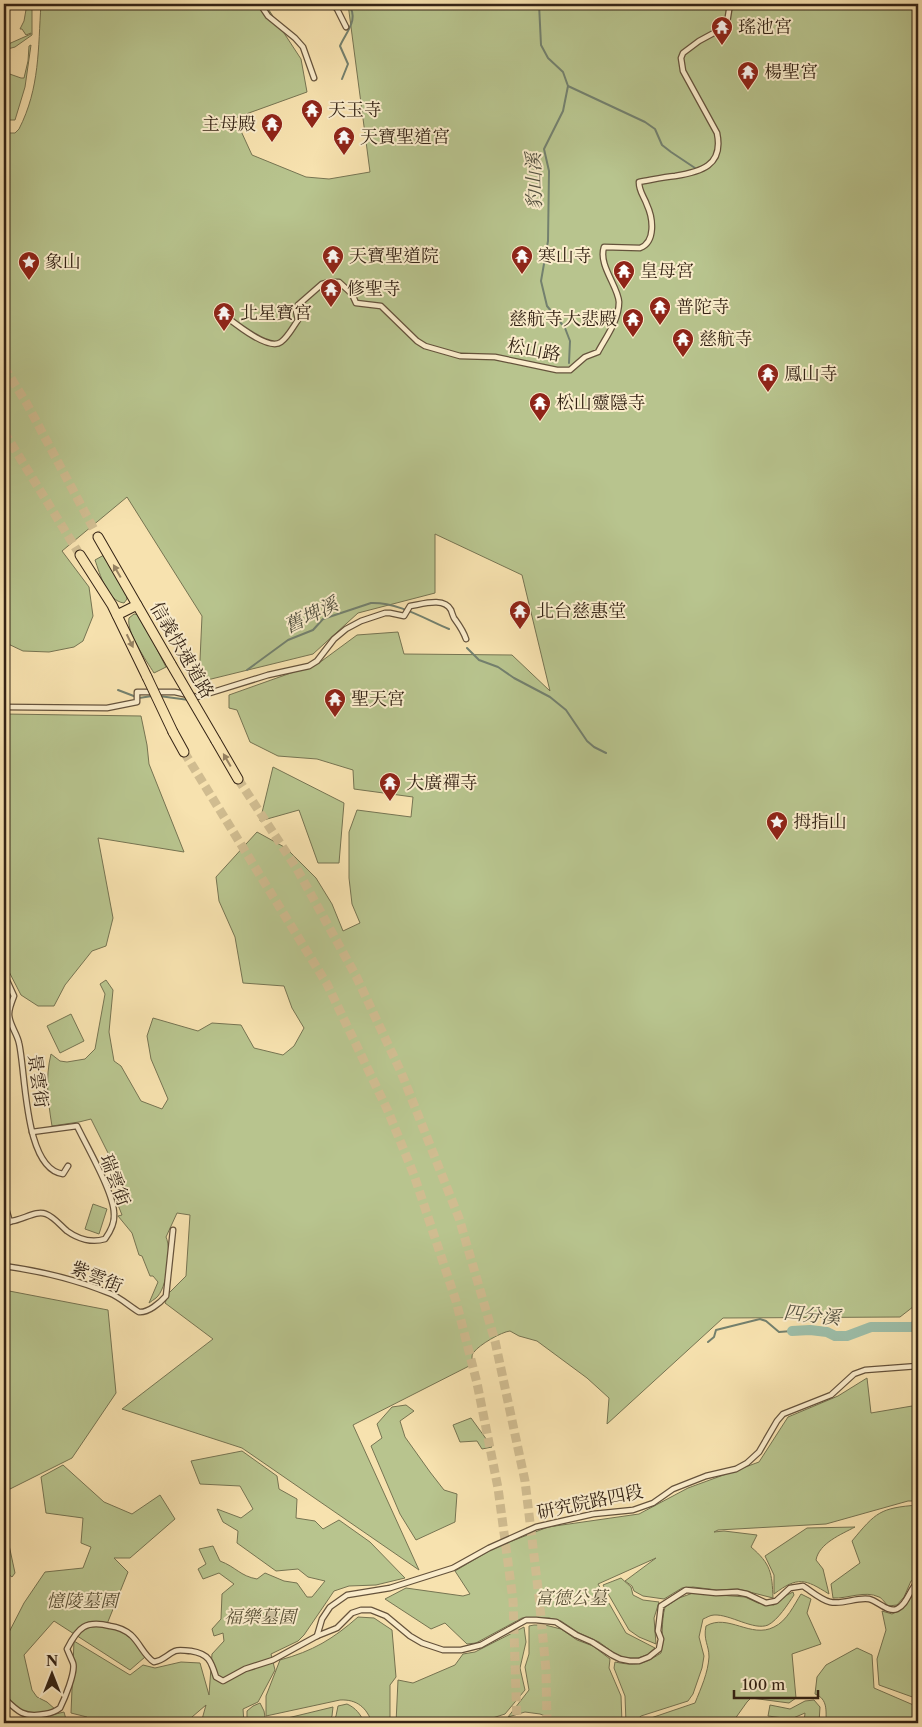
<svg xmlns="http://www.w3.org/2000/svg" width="922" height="1727" font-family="'Libre Caslon Text','Noto Serif TC',serif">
<rect width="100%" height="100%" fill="#f7e2af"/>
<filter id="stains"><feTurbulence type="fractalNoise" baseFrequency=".004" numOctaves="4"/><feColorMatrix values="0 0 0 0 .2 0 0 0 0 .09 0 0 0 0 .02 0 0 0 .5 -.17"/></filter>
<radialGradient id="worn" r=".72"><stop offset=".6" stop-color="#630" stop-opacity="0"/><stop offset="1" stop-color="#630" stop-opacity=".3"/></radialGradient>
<g fill="#b8c48e" stroke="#767452">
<polygon points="27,4 32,4 32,35 15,47 4,50 4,46 31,34 31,33 26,35 22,29 20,29 24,21"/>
<path d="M41,4H265L301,59L307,92L235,118L252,155L306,177L329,179L370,172L348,4H918V1303L900,1317L723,1318L607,1424L609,1398L587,1378L537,1341L519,1336L510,1331C501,1332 479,1345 474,1352C471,1355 472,1359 473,1364L353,1425L419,1570L242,1448L122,1409L213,1339L165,1303L169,1293L186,1276L190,1215L177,1213L166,1237C172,1250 167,1289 156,1298C154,1300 151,1301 149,1303L158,1282L153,1276H150L142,1256L139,1255L132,1233L118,1216L122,1215L114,1195L124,1185L91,1119L79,1122L52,1126C48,1102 45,1078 51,1054L60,1061L67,1062L85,1059L95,1049L105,994L100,984L106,980L113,990L109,1032L114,1061L121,1066L141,1101L162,1109L168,1099L151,1059L147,1036L153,1018L198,1031L212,1023L241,1025L254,1048L283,1055L294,1046L304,1028L292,1008L284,986L243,983L235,937L219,901L216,877L257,832L286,848L316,878L332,904L343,931L360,923L352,904L349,878V832L357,810L411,817L413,797L354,789L353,770L317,759L278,756L250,742L237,710L229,708V695L319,663L357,635L398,632L404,654L512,655L550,691L522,575L435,534V593L358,613L313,654L199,682L202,616L127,497L62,551L89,587L93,616L83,641L74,647L49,652L23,651L4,642V133H15L19,129C40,88 38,48 41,4Z"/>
<polygon points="31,45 25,87 15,120 8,120 4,118 4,72 21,78 24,78 28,61 29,46"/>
<path d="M104,555L126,593L127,599L124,603C107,601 100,574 95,560Z"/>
<path d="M134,614L139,615L142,620L166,667L154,673C146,660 126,632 129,618Z"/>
<polygon points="4,714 141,716 147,745 149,764 184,852 98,838 113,918 106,946 92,951 65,985 54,1006 38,1006 21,995 4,962"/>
<polygon points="273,767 344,803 339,863 318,863 299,810 260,821"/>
<polygon points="71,1014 84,1041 60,1053 47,1026"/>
<polygon points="93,1204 107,1209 99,1234 85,1229"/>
<polygon points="4,1290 108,1310 116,1393 72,1458 4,1492"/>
<path d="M867,1378L871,1413L918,1405V1501H908L826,1524L718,1530L714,1532L724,1531L757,1535L751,1547C771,1564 772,1573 773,1598L738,1589L717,1590L693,1587L682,1588L664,1599L643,1596L634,1591L632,1586L625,1581L656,1558L598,1584L626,1633L655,1648L647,1655L638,1658H625L614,1653L599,1642L579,1633L561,1621L549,1618H522L476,1643L467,1644L445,1623L431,1629L385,1599L406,1588L463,1596L470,1594L455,1571L494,1548L548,1527L639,1514L688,1488L759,1462L788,1417L838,1396Z"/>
<polygon points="406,1405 414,1411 400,1421 405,1437 430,1472 444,1490 457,1494 455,1522 416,1540 400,1514 371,1446 382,1438 377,1424 392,1407"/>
<polygon points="471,1418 492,1447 482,1449 477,1441 460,1442 453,1425"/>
<path d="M242,1451L277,1476L279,1489L297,1499L296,1518L315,1521L323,1529L339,1520L370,1542L405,1578L376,1585L349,1586L334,1591L304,1635L298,1641L271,1654L275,1670L258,1702L243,1709L244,1723H201L206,1705L185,1723H91L87,1717L71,1713L74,1641L130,1675L143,1665L155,1668L181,1662L200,1663L209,1695L212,1654L224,1641L223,1633L214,1636L212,1629L221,1619L222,1594L234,1584L219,1573L203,1579L198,1569L206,1564L199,1549L213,1546L220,1561C236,1567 240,1576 257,1579L265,1573L284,1581L297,1583L307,1597H312L325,1581L308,1577L298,1569L276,1571L237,1543L238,1531L223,1522L217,1509L241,1518L253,1509L240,1486L200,1484L191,1461Z"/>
<path d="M63,1465L104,1502L132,1514L160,1495L175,1519L130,1558H114L128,1572L107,1624C125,1633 135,1639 145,1657L130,1670L54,1621L24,1655L32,1690L37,1697L47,1702L56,1710C29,1722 23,1716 4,1695V1642L24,1603L45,1572L83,1568L91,1547L81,1543L83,1518L46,1513L41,1477Z"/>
<path d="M918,1505V1578L911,1581L904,1597L897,1605L888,1606C885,1603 882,1598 879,1597C865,1590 847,1599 833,1598L831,1584L860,1563L852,1541C876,1512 880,1508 918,1505Z"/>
<path d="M855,1527C842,1534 819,1543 816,1560L823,1569L829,1594C805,1579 798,1576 774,1594V1575L765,1556L807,1528Z"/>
<polygon points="4,1541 9,1545 15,1573 12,1577 4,1571"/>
<polygon points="621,1578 631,1587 633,1595 643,1600 659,1602 654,1618 656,1644 639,1637 629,1630 603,1585"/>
<polygon points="918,1589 918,1699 879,1685 877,1659 886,1630 882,1611 892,1614 902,1609"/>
<path d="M793,1592L794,1595C788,1604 778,1620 768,1625C754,1631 730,1614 714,1615C710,1615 706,1618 703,1619L699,1637L704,1656L702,1668L693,1694L688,1701L641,1716L633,1723H626L625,1696L614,1668L615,1662C635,1666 643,1665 661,1653C663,1638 661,1622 665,1607L679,1598L693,1593L745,1597L758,1603L774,1605L787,1595Z"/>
<path d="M801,1594L811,1599L807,1613L821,1644L792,1654L796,1698L789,1703L751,1698L747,1702L732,1723H641L645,1720L695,1703C701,1688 708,1673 709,1657C709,1645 703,1640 706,1626C728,1613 751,1639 774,1627C787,1621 794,1605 801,1594Z"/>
<path d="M358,1617L374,1618L392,1630L396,1677L390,1685V1723H372C367,1708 357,1699 340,1700L266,1716V1696L280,1660C313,1651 333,1639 358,1617Z"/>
<polygon points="534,1625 545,1625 561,1629 577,1640 593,1646 610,1659 609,1668 621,1696 622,1723 564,1723 540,1714 525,1712 508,1717 529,1690 525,1667 529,1654 529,1626"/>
<polygon points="524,1627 526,1642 520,1668 525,1690 505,1714 477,1723 396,1723 398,1680 413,1683 455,1665 463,1654 475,1652"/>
<path d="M857,1648L872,1655L874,1688L918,1707V1723H826C826,1711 828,1699 815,1694L817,1677L826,1665Z"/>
<polygon points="814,1700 820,1707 819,1723 804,1723 805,1713 791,1719 768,1716 770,1705 790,1709 805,1701"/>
<polygon points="260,1703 264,1711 266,1723 247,1723 247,1711 253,1706"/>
<path d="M347,1704C356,1708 360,1714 365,1723H332L336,1716L338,1706Z"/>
<polygon points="333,1707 332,1716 328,1723 267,1723"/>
<polygon points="64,1712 67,1723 36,1723 35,1719"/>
</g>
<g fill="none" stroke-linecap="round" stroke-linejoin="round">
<g stroke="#73806e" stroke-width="2">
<polyline points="539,4 541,45 548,58 563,72 568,86 563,111 544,149 549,171 548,241 541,281 547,306 565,328 570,341 569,363"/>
<path d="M342,79L348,64L340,46C346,32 360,19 348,4"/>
<polyline points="568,86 645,122 655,129 662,145 671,152 695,168"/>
<polyline points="467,648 479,660 498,667 514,678 550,697 566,710 587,741 594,747 606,753"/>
<path d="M247,670L288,640L313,630L323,619L371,603C398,602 425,619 449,629"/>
<polyline points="118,690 139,698 152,696"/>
<polyline points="159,696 189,700"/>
<polyline points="708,1342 714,1337 716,1330 760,1319 766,1321 779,1332 792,1331"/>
</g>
<polyline stroke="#9dbea9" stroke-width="10" points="792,1331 810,1330 827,1332 835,1336 847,1336 871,1327 914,1327 918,1321"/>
<g stroke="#d0bc90" stroke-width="9" stroke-dasharray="9 4.5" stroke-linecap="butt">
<polyline points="4,367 27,404 98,537"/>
<polyline points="4,432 80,555"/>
<polyline points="184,752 327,984 388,1111 414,1175 456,1301 477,1383 498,1488 513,1600 517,1723"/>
<polyline points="238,779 297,869 356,976 401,1072 459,1218 495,1341 525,1481 539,1597 546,1670 547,1723"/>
</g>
<g stroke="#65533c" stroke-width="7">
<g id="street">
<polyline points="260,4 268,16 295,38 303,47 314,78"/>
<polyline points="333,4 337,9 346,27"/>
<path d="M220,312C231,320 268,352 281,342C288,337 293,327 298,320L296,311L298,305L322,284L330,282H339L352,294L356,303L381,306L417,341L425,346L460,356L495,357L557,370H570L585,357L598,352C606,337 619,320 619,302C618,286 598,265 604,247L640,248C656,242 653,218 647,205C644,196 639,192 639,182C651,180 663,177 675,176C700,172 724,166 717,133L683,71L681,58L683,53L699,41L723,28L727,23L730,4"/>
<path d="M4,707L107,708L137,702V692H175L197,697L268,675L309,666L317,661L334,639L346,629L361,621L385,613H390L404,616L410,606C423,604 444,597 451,610C452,613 453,616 454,618C459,625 463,630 466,639"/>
<path d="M4,974L14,996C12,1001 9,1008 9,1014C9,1024 17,1033 19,1043C26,1073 24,1169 63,1174L68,1166"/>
<polyline points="4,1202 10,1222"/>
<path d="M4,1221C19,1224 34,1209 46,1214C54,1217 60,1225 67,1231C78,1239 92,1243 105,1239C110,1232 115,1224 114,1214C114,1193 87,1147 77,1126L32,1132"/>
<path d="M4,1266C40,1271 75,1279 109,1293C120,1297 129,1306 139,1312C148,1313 160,1303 166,1296L173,1230"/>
<polyline points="317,1636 322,1619 330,1607 347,1595 390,1588 453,1568 489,1548 536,1527 593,1514 633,1510 653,1503 673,1489 706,1476 736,1469 747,1463 759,1452 777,1421 783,1414 831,1395 854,1374 865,1370 918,1366"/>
<path d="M4,1698C18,1712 24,1718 45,1714C51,1713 55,1712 60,1708C64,1700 76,1672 73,1663C71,1658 69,1654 67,1649C78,1627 86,1620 110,1626C118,1627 125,1630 131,1635C140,1643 144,1656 154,1662C165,1660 166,1655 175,1651C180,1649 185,1651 191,1651C209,1654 211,1661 216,1677L223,1681L245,1669L273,1660L317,1636L337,1628L352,1613L361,1610H371L386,1616L410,1636L422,1643L443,1650H461L481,1645L526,1620H536L556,1622L576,1635L592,1642L612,1655L620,1659L630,1661H639L649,1657L659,1649L661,1639L658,1631L661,1606L686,1590L716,1593L737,1592L747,1594L766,1603L776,1601L790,1588L803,1586C811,1591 821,1600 830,1602C843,1605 856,1597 869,1599C878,1601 888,1613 897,1609C908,1604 909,1589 918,1582"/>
</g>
</g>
<g stroke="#342315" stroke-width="11">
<g id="highway">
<polyline points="98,537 171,664"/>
<polyline points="80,555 112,605 147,677"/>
<polyline points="117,615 137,605"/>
<polyline points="173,732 184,752"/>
<polyline points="216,741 238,779"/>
</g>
</g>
<use href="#street" stroke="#faeccb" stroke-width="4.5"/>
<use href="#highway" stroke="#f7e2af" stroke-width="9"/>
<g stroke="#342315" stroke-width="11" stroke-linecap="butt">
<g id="highway-bridge">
<polyline points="171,664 216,741"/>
<polyline points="147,677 173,732"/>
</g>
</g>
<use href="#highway-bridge" stroke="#f7e2af" stroke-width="9"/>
</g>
<defs><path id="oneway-solid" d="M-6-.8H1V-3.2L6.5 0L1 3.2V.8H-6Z" transform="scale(1.25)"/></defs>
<g fill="#968262">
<use href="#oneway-solid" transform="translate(117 571) rotate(-120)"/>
<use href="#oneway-solid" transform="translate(130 641) rotate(64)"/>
<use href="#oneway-solid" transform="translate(227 760) rotate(-120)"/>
</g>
<defs>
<g id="temple-pin" transform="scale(1.125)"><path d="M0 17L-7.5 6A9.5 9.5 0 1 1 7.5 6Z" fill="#8f2418" stroke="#faeccb"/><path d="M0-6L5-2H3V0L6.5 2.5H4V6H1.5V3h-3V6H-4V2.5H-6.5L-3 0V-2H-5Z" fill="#fff"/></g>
<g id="sight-pin" transform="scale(1.125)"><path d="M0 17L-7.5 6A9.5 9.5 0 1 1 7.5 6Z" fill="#8f2418" stroke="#faeccb"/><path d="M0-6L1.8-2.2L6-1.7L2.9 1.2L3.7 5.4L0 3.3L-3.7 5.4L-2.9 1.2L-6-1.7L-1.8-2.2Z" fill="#fff"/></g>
</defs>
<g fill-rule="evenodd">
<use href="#temple-pin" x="722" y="27"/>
<use href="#temple-pin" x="748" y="72"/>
<use href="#temple-pin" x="312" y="110"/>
<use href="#temple-pin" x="272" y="124"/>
<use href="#temple-pin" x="344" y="137"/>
<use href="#temple-pin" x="333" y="256"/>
<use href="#temple-pin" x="522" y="256"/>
<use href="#sight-pin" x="29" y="262"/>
<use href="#temple-pin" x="624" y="271"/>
<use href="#temple-pin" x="331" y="289"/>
<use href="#temple-pin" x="660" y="307"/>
<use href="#temple-pin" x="224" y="313"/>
<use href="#temple-pin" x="633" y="319"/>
<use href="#temple-pin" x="683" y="339"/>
<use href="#temple-pin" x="768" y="374"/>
<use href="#temple-pin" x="540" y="403"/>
<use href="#temple-pin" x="520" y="611"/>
<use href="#temple-pin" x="335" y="699"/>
<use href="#temple-pin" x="390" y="783"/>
<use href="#sight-pin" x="777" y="822"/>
</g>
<g text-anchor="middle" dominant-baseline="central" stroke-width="4" stroke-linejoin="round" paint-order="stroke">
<g font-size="18" fill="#342315" stroke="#faeccb" text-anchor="start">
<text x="738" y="27">瑤池宮</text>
<text x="764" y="72">楊聖宮</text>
<text x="328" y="110">天玉寺</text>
<text x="256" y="124" text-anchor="end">主母殿</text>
<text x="360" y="137">天寶聖道宮</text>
<text x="349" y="256">天寶聖道院</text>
<text x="538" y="256">寒山寺</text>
<text x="45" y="262">象山</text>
<text x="640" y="271">皇母宮</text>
<text x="347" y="289">修聖寺</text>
<text x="676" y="307">普陀寺</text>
<text x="240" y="313">北星寶宮</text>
<text x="617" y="319" text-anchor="end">慈航寺大悲殿</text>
<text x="699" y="339">慈航寺</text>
<text x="784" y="374">鳳山寺</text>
<text x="556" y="403">松山靈隱寺</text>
<text x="536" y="611">北台慈惠堂</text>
<text x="351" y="699">聖天宮</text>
<text x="406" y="783">大廣禪寺</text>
<text x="793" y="822">拇指山</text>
</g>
<g font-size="18" fill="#342315" stroke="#faeccb">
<text transform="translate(534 350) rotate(11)">松山路</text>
<text transform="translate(182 650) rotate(60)">信義快速道路</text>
<text transform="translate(38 1081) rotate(82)">景雲街</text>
<text transform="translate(115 1180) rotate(69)">瑞雲街</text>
<text transform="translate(97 1277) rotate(22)">紫雲街</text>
<text transform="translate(590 1502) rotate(-12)">研究院路四段</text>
</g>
<g font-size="18" font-style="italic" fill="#5c5339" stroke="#faeccb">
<text x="571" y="1598">富德公墓</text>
<text x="82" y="1601">憶陵墓園</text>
<text x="260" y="1617">福樂墓園</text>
</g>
<g font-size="19" font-style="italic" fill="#545241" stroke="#faeccb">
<text transform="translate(534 181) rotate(-91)">豹山溪</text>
<text transform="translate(311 615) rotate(-26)">舊埤溪</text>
<text transform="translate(812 1315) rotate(6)">四分溪</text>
</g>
</g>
<rect width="922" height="1727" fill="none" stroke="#f7e2af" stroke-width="20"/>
<rect x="5" y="5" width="912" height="1717" fill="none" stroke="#342315" stroke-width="2.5"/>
<rect x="10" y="10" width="902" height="1707" fill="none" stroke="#342315"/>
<g transform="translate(52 1674)" stroke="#faeccb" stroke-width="4" paint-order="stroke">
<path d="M0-4L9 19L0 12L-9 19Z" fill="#342315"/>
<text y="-8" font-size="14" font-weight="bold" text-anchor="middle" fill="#342315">N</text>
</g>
<path d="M734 1690v8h84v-8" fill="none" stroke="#342315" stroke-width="2.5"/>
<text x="742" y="1690" font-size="15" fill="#342315" stroke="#faeccb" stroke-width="4" paint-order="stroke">100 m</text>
<rect width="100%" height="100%" filter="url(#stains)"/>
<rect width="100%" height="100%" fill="url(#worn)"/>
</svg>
